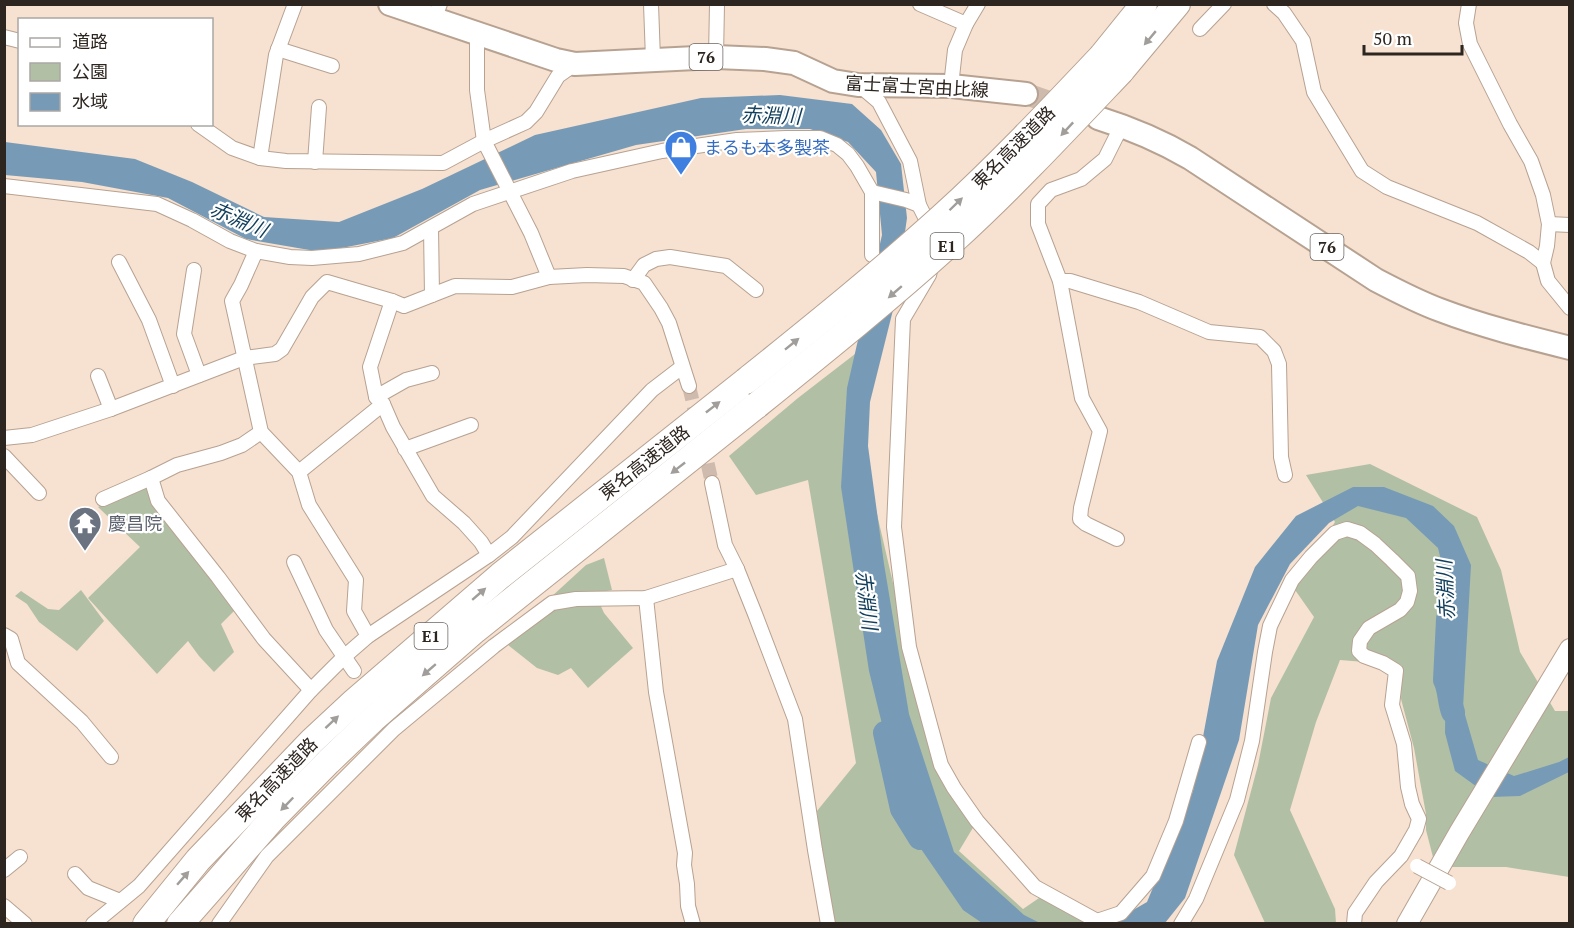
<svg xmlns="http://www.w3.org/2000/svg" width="1574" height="928" font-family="'PT Serif','Noto Sans JP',serif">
<rect width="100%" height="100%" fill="#f7e1d0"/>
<g fill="#b1c0a5">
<polygon points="855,354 854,415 896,596 941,765 977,821 959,851 1023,909 1042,896 1087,923 834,923 824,890 817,811 856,763 808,480 756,495 729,456 798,398"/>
<polygon points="1370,464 1477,517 1501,570 1520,652 1555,711 1569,711 1569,877 1506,867 1443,867 1434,861 1426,830 1426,814 1414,748 1401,699 1402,665 1340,660 1316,722 1290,810 1335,909 1336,923 1265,923 1234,855 1258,765 1271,698 1314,617 1293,587 1335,522 1306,475"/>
<polygon points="148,483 235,610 221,624 234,652 214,672 199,656 188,641 157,674 88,598 140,547 98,507"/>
<polygon points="604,558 612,590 595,593 604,613 633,648 588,688 571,668 558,675 537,668 503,641 586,565"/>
<polygon points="81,590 104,621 77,651 39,622 27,604 15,596 21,591 48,609 59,610"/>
</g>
<g fill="#779bb7">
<polygon points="780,95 852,104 881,130 901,164 907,218 895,302 870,402 868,446 884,564 909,714 954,852 1024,915 1040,923 982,923 963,910 908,830 869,671 841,487 847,388 882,235 876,172 848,142 810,129 746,129 636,145 480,190 393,238 321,252 246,239 168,198 82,182 5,175 5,142 135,159 192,182 264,217 339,222 422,189 535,135 701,98"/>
<polygon points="1353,487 1384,487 1433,506 1454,526 1471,565 1463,708 1478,760 1514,776 1559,762 1569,757 1569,772 1520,796 1491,797 1455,771 1445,733 1447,585 1438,548 1406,518 1358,506 1329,523 1290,564 1258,625 1239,740 1185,898 1165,923 1109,924 1147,902 1193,791 1217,661 1255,567 1296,516"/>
</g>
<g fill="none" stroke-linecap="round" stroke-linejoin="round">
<g stroke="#779bb7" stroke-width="24">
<path d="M1448,619L1445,680C1450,690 1449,701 1453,712"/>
<polyline points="885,733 902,809 920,838"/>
</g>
<g stroke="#cfbbad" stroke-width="14" stroke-dasharray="14 7" stroke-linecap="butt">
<polyline points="689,386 698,424"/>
<polyline points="703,443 712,483"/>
</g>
<polyline stroke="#cfbbad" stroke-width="22" stroke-dasharray="22 11" stroke-linecap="butt" points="1026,94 1073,110"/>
<g stroke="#b7a292" stroke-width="16">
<g id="street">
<polyline points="651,4 653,59"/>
<polyline points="920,4 966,24"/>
<polyline points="1274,4 1284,13 1303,41 1314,92 1362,171 1387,187 1477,223 1529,252 1543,263"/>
<polyline points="1469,4 1466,23 1470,44 1510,124 1531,161 1543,195 1549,224 1547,246 1543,263 1548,281 1570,308"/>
<polyline points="434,19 440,4"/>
<polyline points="1200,29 1224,4"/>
<polyline points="477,33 477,90 484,141 531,233 549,277"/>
<polyline points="4,37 20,41"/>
<polyline points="278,49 332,66"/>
<polyline points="716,57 717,4"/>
<polyline points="859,85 879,102 910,161 919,205 932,231"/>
<polyline points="951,86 955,50 966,24 978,4"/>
<polyline points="198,124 232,148 260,158 286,161 443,163 484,141 526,122 536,112 558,76 575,64"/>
<polyline points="260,158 276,55 295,4"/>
<polyline points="315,162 319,107"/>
<polyline points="4,186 157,204 192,220 230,241 256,251 290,257 312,258 359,254 403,243 473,204 572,171 662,151 737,140 786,138 820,138 837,145 848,154 857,166 872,192 872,255"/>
<polyline points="872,192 906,200 919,205"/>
<polyline points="1549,224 1570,225"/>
<polyline points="431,228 432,295"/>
<polyline points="256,251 241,285 232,301 261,432 299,472 309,505 356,580 354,611 368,636"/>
<polyline points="119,262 149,320 173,386"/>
<polyline points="931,267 929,275 903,319 894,527 909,647 941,765 954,788 977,821 1035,887 1097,921 1121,913 1153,876 1176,821 1199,742"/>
<polyline points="194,270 184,334 199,375"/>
<polyline points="633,280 644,265 656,259 670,257 726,266 756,290"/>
<polyline points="1060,281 1070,281 1139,302 1209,332 1260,337 1274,351 1279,364 1281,457 1285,475"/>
<polyline points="392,301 370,367 376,397 383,404 393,427 433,496 464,523 481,542 489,555"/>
<polyline points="98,376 111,409"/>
<polyline points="376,397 406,380 432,373"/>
<polyline points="4,438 32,435 111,409 244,358 275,354 282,349 312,297 327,282 392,301 404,306 455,286 512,287 549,277 587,275 624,276 644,283 661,308 669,323 689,386"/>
<polyline points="405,449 471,425"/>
<polyline points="4,456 39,493"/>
<polyline points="299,472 383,404"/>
<polyline points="151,478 158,501 218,577 264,639 311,690"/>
<polyline points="712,483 725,545 737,569 755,614 795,719 815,850 828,924"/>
<polyline points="103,499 151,478 177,465 221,453 242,445 261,432"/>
<polyline points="1117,539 1086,524 1080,519 1081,508 1100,431 1082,398 1060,281 1038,224 1038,204 1051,190 1081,179 1105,159 1122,125"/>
<polyline points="294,562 326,630 354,671"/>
<polyline points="646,598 656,692 685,853 684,865 687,884 688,906 693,924"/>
<polyline points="4,635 11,639 18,663 82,722 111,757"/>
<polyline points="4,870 20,857"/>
<polyline points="75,874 88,888 120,901"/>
<polyline points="4,906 25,924"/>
<polyline points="93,924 139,886 311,690 345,656 368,636 489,555 512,537 652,390 682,367"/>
<polyline points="219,924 267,856 394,729 494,646 552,603 576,599 646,598 737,569"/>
<polyline points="1181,924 1196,899 1237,800 1252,741 1265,652 1270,626 1292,580 1311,557 1335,533 1347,529 1360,533 1375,544 1392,560 1408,576 1410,591 1407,602 1400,610 1369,628 1360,641 1359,651 1364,656 1383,663 1396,671 1392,705 1404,744 1408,787 1412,804 1419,819 1416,830 1401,856 1376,882 1355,913 1354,924"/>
</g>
</g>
<g stroke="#b7a292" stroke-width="22">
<polyline id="secondary" points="1407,924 1459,833 1570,649"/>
</g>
<g stroke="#b7a292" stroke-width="26">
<g id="primary">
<polyline points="390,4 556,60 575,64 716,57 765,59 794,63 833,81 858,85 951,86 1026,94"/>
<path d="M1098,118C1130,128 1161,141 1190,158L1376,280C1397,291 1418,302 1440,310C1482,326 1526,337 1570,348"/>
</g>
</g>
<g stroke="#b7a292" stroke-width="28">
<g id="highway">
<polyline points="1102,56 1144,4"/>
<polyline points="1121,71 1177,4"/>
<polyline points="146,924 198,860 312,741 355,701 500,576 746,381"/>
<polyline points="180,924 273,818 328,762 373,719 475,630 757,405"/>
</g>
</g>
<use href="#street" stroke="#fff" stroke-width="14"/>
<use href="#secondary" stroke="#fff" stroke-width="20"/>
<use href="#primary" stroke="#fff" stroke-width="22"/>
<use href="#highway" stroke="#fff" stroke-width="26"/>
<g stroke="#b7a292" stroke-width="16" stroke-linecap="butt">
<polyline id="street-bridge" points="1417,866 1449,883"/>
</g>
<g stroke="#b7a292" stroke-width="28" stroke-linecap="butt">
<g id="highway-bridge">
<path d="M746,381C813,327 879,274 942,217C998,166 1050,111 1102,56"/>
<path d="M757,405C824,351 891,297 955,239C1013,186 1067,128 1121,71"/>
</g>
</g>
<use href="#street-bridge" stroke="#fff" stroke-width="14"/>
<use href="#highway-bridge" stroke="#fff" stroke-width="26"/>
</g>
<defs><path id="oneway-solid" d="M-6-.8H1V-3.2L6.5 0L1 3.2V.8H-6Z" transform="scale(1.5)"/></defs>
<g fill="#a09d9a">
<use href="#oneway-solid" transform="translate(1150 38) rotate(130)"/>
<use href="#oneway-solid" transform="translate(1067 129) rotate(133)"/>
<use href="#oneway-solid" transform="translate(956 204) rotate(-44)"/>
<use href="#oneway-solid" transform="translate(895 292) rotate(139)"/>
<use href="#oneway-solid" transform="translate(792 344) rotate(-39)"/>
<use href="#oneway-solid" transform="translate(713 407) rotate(-38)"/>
<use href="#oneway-solid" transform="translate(678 468) rotate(142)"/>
<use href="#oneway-solid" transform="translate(479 594) rotate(-41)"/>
<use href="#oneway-solid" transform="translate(429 670) rotate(139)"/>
<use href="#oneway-solid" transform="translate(332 722) rotate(-43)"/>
<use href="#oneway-solid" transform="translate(287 804) rotate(134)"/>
<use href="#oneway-solid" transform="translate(183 878) rotate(-49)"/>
</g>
<defs>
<g id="shop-pin" transform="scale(1.725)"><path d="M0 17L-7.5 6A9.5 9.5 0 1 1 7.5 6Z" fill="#3f7fe0" stroke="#fff"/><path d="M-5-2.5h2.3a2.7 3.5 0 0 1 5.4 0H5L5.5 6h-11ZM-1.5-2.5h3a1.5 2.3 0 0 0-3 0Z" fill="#fff"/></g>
<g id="temple-pin" transform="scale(1.725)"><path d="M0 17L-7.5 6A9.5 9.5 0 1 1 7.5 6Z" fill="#6b7280" stroke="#fff"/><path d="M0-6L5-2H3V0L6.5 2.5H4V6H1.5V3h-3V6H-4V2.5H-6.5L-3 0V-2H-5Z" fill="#fff"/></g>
</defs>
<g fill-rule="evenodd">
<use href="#shop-pin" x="681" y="147"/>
<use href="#temple-pin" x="85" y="523"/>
</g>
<g text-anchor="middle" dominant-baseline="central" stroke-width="4.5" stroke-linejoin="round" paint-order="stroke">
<g fill="#fff" stroke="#6c6662" stroke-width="1.5">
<rect x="689.5" y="44" width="33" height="26" rx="4.5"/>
<rect x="930.5" y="233" width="33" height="26" rx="4.5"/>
<rect x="1310.5" y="234" width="33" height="26" rx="4.5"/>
<rect x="414.5" y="623" width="33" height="26" rx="4.5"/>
</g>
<g font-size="16" font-weight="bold" fill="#2d251f">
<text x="706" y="57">76</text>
<text x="947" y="246">E1</text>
<text x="1327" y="247">76</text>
<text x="431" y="636">E1</text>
</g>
<g font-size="18" fill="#2d251f" stroke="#fff">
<text transform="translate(917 86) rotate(3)">富士富士宮由比線</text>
<text transform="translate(1013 147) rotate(-45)">東名高速道路</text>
<text transform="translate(644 462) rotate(-38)">東名高速道路</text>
<text transform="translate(276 779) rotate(-46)">東名高速道路</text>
</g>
<g font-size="18" fill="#366cbe" stroke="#fff" text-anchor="start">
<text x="704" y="147">まるも本多製茶</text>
</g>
<g font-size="18" fill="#5b616d" stroke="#fff" text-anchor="start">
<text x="108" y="523">慶昌院</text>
</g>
<g font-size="20" font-style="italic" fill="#103e5b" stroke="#fff">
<text transform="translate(771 115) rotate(2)">赤淵川</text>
<text transform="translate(239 219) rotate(23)">赤淵川</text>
<text transform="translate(1445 590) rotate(-93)">赤淵川</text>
<text transform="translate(867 600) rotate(83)">赤淵川</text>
</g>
</g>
<rect width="1574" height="928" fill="none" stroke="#2d251f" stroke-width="12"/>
<rect x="18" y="18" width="195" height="108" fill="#ffffff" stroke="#aba8a5" stroke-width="1.5"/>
<rect x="30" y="38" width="30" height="9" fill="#ffffff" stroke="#aba8a5" stroke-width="1.5"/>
<text x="72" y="48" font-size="18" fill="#2d251f">道路</text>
<rect x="30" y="63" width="30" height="18" fill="#b1c0a5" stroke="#aba8a5" stroke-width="1.5"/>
<text x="72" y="78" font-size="18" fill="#2d251f">公園</text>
<rect x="30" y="93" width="30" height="18" fill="#779bb7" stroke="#aba8a5" stroke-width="1.5"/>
<text x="72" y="108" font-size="18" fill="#2d251f">水域</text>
<path d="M1364 45v9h98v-9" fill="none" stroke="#2d251f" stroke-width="3"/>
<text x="1373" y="45" font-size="18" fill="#2d251f" stroke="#ffffff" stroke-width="4.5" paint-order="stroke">50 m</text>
</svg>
